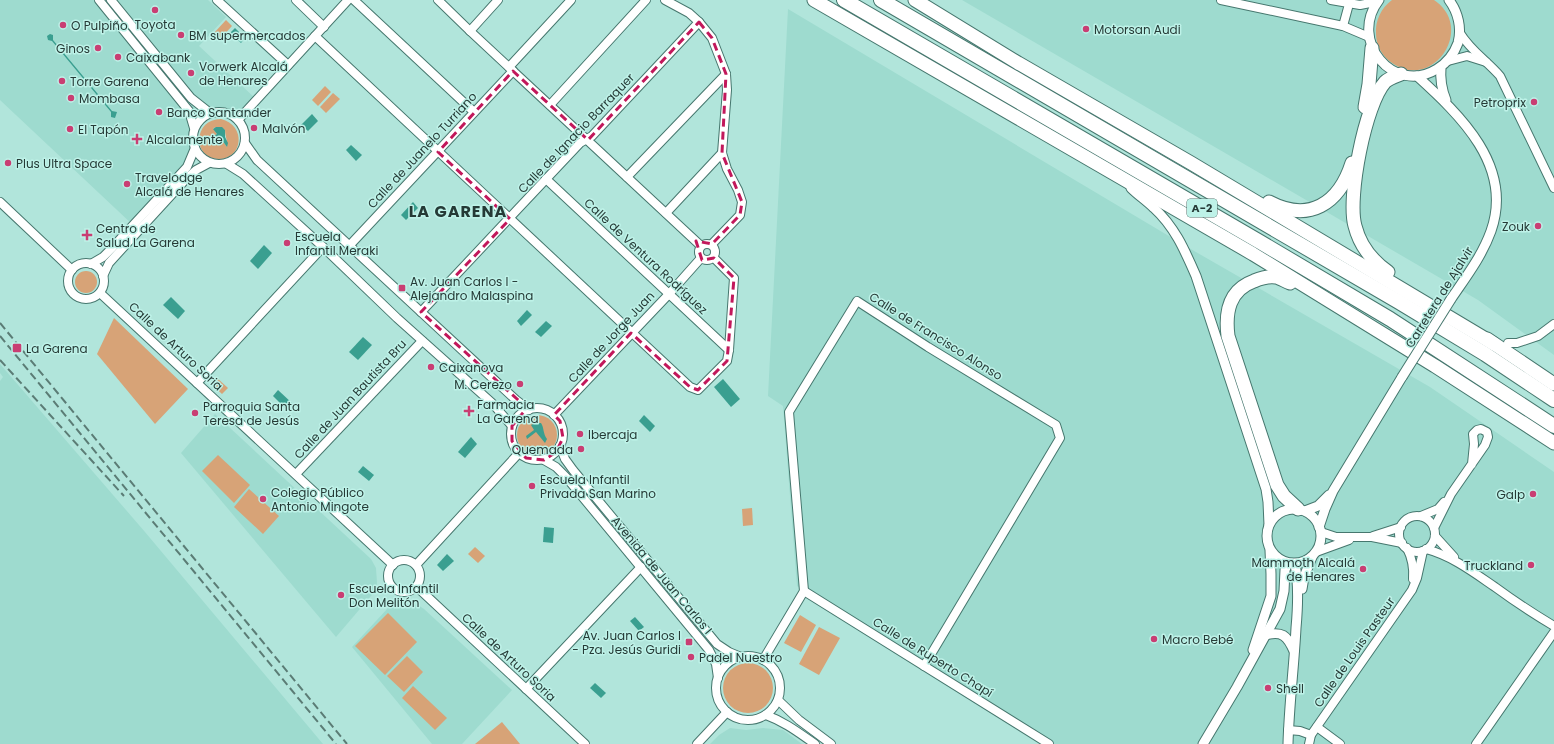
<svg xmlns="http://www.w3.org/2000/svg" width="1554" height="744" font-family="Poppins,sans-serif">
<rect width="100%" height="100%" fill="#b1e5db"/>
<g fill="#9edbcf">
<polygon points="0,0 208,0 226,17 199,46 256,99 238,120 225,112 218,112 210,113 198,122 194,128 193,136 195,148 190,162 133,225 0,100"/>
<polygon points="962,0 1554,0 1554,355 1478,300"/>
<polygon points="788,9 1189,248 1430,387 1554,472 1554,744 1049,744 797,586 783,406 768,396"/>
<polygon points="0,364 145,532 323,744 0,744 0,381 3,377 0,373"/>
<polygon points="215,414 371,559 376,568 377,583 376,590 336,637 181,453"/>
<polygon points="396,603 418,605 424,609 512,690 462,744 432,744 352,647 388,608"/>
<polygon points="730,728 746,730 763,728 783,730 802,744 710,744 719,735"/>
</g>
<g fill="#d7a377" fill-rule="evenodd">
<path d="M1392,0H1434C1476,28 1433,92 1392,63C1383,57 1376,46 1376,34C1375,21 1381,8 1392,0Z"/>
<polygon points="226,20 232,26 221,38 214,33"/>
<polygon points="325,86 331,92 318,106 312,100"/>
<polygon points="333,93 340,99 326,113 320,107"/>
<path d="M221,119C247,125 243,160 218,159C192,158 193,119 221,119ZM219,127L225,130C225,136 228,141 227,147L219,136L210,143L208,140L217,134L213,128Z"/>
<circle cx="86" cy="282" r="11"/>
<polygon points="114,318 188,389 155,424 97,354"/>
<polygon points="216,377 228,388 222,394 210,383"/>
<circle cx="537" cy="435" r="20"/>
<polygon points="218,455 250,485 234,503 202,471"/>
<polygon points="249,489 279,516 263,534 234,507"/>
<polygon points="752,508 753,525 743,526 742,509"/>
<polygon points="475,547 485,556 478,563 468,554"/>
<polygon points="388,613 417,642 385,675 355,646"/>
<polygon points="800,615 816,625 801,652 784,643"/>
<polygon points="819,627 840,638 819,675 799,664"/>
<polygon points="407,656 423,672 404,692 387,676"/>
<circle cx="748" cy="688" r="25"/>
<polygon points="413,686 447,718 435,730 402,698"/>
<polygon points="502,722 520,744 475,744"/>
</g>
<g fill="#3a9f90">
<polygon points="235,28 245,38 241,43 230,33"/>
<polygon points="50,34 53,35 53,40 112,111 117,112 115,118 111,117 111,112 52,41 48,40 47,36"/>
<polygon points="312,114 318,121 308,131 301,125"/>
<polygon points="216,127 222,127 225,130 225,137 228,143 227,147 219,136 209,143 208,140 217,134 213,129"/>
<polygon points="351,145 362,155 356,161 346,150"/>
<polygon points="413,202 418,208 406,220 401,215"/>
<polygon points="264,245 272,253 258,269 250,261"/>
<polygon points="171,297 185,311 178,319 163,305"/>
<polygon points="527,310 532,315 521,326 517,321"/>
<polygon points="546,321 552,326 541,337 535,332"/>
<polygon points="363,337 372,345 358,360 349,352"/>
<polygon points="723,379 740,399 731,407 714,387"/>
<polygon points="278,390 293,404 287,410 273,396"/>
<polygon points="644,415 655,426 650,432 639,421"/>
<path d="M535,423H541C544,427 543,434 547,439L545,443L536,432L527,439L526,436L534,430L531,425Z"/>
<polygon points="471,437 477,444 465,458 458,452"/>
<polygon points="363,466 374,475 369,481 358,472"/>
<polygon points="544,527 554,528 553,543 543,542"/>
<polygon points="447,554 454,561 443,571 437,565"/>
<polygon points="635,617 644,627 639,631 630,621"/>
<polygon points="595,683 606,693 601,698 590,688"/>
</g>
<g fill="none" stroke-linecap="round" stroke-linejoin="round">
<g stroke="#46776e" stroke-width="10">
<g id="minor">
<polyline points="99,0 189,111 194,128"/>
<polyline points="111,0 191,98 210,113"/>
<polyline points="217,0 288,65"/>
<polyline points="296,0 324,27"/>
<polyline points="354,0 474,112"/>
<polyline points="438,0 470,31 701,246"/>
<polyline points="665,0 689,13 699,22 712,38 726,74 727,90 722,153 727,169 738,190 742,202 740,215 712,244"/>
<polyline points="1221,0 1343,26 1369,37"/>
<polyline points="1331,0 1360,5 1370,3 1376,4"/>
<polyline points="1343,26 1349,4"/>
<polyline points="470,31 498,0"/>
<path d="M1460,33C1470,50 1487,61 1500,76L1554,188"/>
<polyline points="315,36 690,387 698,390 727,361 729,350 734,278 714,258"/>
<polyline points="1448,61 1467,56 1486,62"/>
<polyline points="509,67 571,0"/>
<polyline points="550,105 646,0"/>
<circle cx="219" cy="138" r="26"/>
<polyline points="238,120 348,0"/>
<polyline points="245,143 257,160 516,400 529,410"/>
<polyline points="227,164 243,174 323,247 397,318 492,403 512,426"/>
<polyline points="627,177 726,74"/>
<polyline points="546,179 729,350"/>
<polyline points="0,202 72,270"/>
<polyline points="666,213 722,153"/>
<circle cx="707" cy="252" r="8"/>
<polyline points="349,246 513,71"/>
<circle cx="86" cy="281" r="18"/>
<polyline points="91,264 103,257 111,249 187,167 195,148"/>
<polyline points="103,276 109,263 185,180 196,170 209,163"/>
<polyline points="100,293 393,565"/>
<polyline points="421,312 580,143 592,136 699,22"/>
<polyline points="1508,343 1517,343 1538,336 1554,324"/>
<polyline points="197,383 323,247"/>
<circle cx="537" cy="434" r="26"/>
<polyline points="554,415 669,294 701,258"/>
<polyline points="560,446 565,459 573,470 717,644 729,652 741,657"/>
<polyline points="544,460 556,467 566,477 709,650 716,664 718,678"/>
<polyline points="296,474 422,341"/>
<polyline points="1421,516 1438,509 1444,502"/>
<circle cx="1417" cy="534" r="18"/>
<polyline points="1434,528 1451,494 1485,445 1488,437 1487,432 1481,429 1477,430 1473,434 1474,444 1472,464"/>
<polyline points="1321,532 1336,537 1372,537 1402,543"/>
<polyline points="1373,536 1401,527"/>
<polyline points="1435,536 1454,557"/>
<path d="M1407,548C1412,558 1414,568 1413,579"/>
<path d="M1426,549C1452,556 1473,572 1495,587C1514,601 1534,614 1554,626"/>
<polyline points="1316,552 1349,540"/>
<circle cx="404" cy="576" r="16"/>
<polyline points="416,565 519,453"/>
<polyline points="417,587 585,744"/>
<polyline points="804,591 1049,744"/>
<circle cx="748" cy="688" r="32"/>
<polyline points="763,660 804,591 789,412 857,301 928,347 1056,425 1060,438 924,666"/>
<polyline points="526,689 641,567"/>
<polyline points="778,700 799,720 831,744"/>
<path d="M766,715C785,722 799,733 815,744"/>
<polyline points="1317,727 1340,744"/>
<polyline points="1288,730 1300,731 1311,735"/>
<polyline points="697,744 727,712"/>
<polyline points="1309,744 1311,735 1412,590 1417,578 1423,551"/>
<polyline points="1476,744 1554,632"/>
</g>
</g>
<g stroke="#46776e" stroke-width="11">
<g id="tertiary">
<path d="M1379,0C1348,40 1393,96 1437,69C1447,63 1454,54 1458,43C1462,28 1458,12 1449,0"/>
<path d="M1441,67C1440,79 1441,88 1446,100"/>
<path d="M1417,76C1460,115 1514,166 1491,231C1482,256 1466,277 1451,299"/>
<path d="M1131,188C1138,195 1147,201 1154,208C1175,227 1185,251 1196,276L1266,489L1268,502L1269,525"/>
<circle cx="1294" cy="536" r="27"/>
<polyline points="1305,511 1318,506 1329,495"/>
<polyline points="1319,527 1325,509 1333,491 1402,377"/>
<polyline points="1302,589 1304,577 1312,557"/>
<path d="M1265,635C1282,631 1287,635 1294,651"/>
<polyline points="1253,650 1271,596 1271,574 1270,550"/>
<polyline points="1203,744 1237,687 1280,609 1284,591 1285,570 1288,563"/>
<path d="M1288,744C1289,705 1294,667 1296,628C1298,606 1299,585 1295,564"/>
</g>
</g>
<g stroke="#46776e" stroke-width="15">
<g id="trunk">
<polyline points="814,0 1253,254 1435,366 1554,443"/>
<polyline points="915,0 1018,63 1191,163 1494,344"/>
<polyline points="1365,107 1369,84 1372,48"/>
<path d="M1269,202C1309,223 1339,204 1352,163"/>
<path d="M1388,272C1371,260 1360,246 1355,226C1347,198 1365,104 1385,82C1389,78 1396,76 1401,74"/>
<path d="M1290,283C1285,281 1280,278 1276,277C1268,276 1261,278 1254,281C1229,290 1225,312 1228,336L1277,485L1284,496L1298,509"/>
<polyline points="1487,339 1554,384"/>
</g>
</g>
<g stroke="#46776e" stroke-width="16">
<g id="motorway">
<polyline points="844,0 1260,242 1390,319 1554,426"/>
<polyline points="881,0 1399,302 1485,354 1554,400"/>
</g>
</g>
<use href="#minor" stroke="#fff" stroke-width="8"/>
<use href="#tertiary" stroke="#fff" stroke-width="9"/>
<use href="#trunk" stroke="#fff" stroke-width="13"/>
<use href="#motorway" stroke="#fff" stroke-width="14"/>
<g stroke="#5b7c75" stroke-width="2" stroke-dasharray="8 4" stroke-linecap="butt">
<polyline points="0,323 347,744"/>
<polyline points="0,336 336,744"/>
<polyline points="0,360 124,496"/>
</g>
<g stroke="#46776e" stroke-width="11" stroke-linecap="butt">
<polyline id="tertiary-bridge" points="1402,377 1451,299"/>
</g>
<use href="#tertiary-bridge" stroke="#fff" stroke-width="9"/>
</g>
<path fill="none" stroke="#c2185b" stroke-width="3" stroke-dasharray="8 5" stroke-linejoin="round" d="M699,22L712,38L726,74L722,153L742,202L740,215L712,244L696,241L702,260L714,258L734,278L727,361L698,390L690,387L631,333L554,415L560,421L563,438L556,452L544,460L526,458L512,441V426L527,408L421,312L510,219L438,152L513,71L588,140Z"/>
<g fill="#c93e73" stroke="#bef2e8" stroke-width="1.5">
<circle cx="155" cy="10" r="4"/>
<circle cx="63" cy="25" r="4"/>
<circle cx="1086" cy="29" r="4"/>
<circle cx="181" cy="35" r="4"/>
<circle cx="98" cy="48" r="4"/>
<circle cx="118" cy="57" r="4"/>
<circle cx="191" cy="73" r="4"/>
<circle cx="62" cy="81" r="4"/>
<circle cx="71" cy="98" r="4"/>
<circle cx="1534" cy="102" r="4"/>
<circle cx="159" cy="112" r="4"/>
<circle cx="254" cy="128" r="4"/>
<circle cx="70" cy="129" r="4"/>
<path d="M135 133h4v4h4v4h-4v4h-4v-4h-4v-4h4z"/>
<circle cx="8" cy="163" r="4"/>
<circle cx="127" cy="184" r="4"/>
<circle cx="1538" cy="226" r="4"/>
<path d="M85 229h4v4h4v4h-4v4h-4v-4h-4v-4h4z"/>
<circle cx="287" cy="243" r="4"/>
<rect x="398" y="284" width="8" height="8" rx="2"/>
<rect x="12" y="343" width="10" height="10" rx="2"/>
<circle cx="431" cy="367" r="4"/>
<circle cx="520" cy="384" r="4"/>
<path d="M467 405h4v4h4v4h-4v4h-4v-4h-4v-4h4z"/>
<circle cx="195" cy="413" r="4"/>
<circle cx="580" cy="434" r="4"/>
<circle cx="581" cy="449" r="4"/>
<circle cx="532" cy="486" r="4"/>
<circle cx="1533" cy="494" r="4"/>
<circle cx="263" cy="499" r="4"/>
<circle cx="1531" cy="565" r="4"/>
<circle cx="1363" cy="569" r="4"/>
<circle cx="341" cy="595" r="4"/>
<circle cx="1154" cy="639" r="4"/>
<rect x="685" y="638" width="8" height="8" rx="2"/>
<circle cx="691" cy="657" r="4"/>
<circle cx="1268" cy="688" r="4"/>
</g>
<g text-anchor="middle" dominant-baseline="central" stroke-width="3" stroke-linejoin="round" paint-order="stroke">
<rect fill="#bef2e8" stroke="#53716b" stroke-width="1" x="1187" y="199" width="30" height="18" rx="3"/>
<g font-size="11" font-weight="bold" fill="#253a36">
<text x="1202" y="208">A-2</text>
</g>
<g font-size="12" fill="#253a36" stroke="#bef2e8" text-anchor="start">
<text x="155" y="24" text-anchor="middle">Toyota</text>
<text x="71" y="25">O Pulpiño</text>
<text x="1094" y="29">Motorsan Audi</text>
<text x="189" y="35">BM supermercados</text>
<text x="90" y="48" text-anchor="end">Ginos</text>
<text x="126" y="57">Caixabank</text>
<text x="199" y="66">Vorwerk Alcalá<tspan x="199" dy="14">de Henares</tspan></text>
<text x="70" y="81">Torre Garena</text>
<text x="79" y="98">Mombasa</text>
<text x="1526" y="102" text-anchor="end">Petroprix</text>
<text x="167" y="112">Banco Santander</text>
<text x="262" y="128">Malvón</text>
<text x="78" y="129">El Tapón</text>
<text x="146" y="139">Alcalamente</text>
<text x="16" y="163">Plus Ultra Space</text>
<text x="135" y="177">Travelodge<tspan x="135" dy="14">Alcalá de Henares</tspan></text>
<text x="1530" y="226" text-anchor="end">Zouk</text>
<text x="96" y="228">Centro de<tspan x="96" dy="14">Salud La Garena</tspan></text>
<text x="295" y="236">Escuela<tspan x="295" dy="14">Infantil Meraki</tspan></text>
<text x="410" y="281">Av. Juan Carlos I -<tspan x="410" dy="14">Alejandro Malaspina</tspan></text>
<text x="26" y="348">La Garena</text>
<text x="439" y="367">Caixanova</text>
<text x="512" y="384" text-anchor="end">M. Cerezo</text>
<text x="477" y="404">Farmacia<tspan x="477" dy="14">La Garena</tspan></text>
<text x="203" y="406">Parroquia Santa<tspan x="203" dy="14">Teresa de Jesús</tspan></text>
<text x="588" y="434">Ibercaja</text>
<text x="573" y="449" text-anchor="end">Quemada</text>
<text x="540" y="479">Escuela Infantil<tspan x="540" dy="14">Privada San Marino</tspan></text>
<text x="271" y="492">Colegio Público<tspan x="271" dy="14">Antonio Mingote</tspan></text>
<text x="1525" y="494" text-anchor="end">Galp</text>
<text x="1355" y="562" text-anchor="end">Mammoth Alcalá<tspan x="1355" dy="14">de Henares</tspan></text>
<text x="1523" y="565" text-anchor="end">Truckland</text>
<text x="349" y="588">Escuela Infantil<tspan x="349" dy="14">Don Melitón</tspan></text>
<text x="681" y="635" text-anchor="end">Av. Juan Carlos I<tspan x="681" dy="14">- Pza. Jesús Guridi</tspan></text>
<text x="1162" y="639">Macro Bebé</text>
<text x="699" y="657">Padel Nuestro</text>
<text x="1276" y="688">Shell</text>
</g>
<g font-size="12" fill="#253a36" stroke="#bef2e8">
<text transform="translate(576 133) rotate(-46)">Calle de Ignacio Barraquer</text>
<text transform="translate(422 150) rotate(-47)">Calle de Juanelo Turriano</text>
<text transform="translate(646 256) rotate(43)">Calle de Ventura Rodríguez</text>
<text transform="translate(1439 297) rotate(-58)">Carretera de Ajalvir</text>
<text transform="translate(936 336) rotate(32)">Calle de Francisco Alonso</text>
<text transform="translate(611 337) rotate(-47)">Calle de Jorge Juan</text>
<text transform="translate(176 346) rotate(43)">Calle de Arturo Soria</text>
<text transform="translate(350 399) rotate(-47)">Calle de Juan Bautista Bru</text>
<text transform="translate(662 575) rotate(50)">Avenida de Juan Carlos I</text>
<text transform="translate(1354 652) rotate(-55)">Calle de Louis Pasteur</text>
<text transform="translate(509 657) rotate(43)">Calle de Arturo Soria</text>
<text transform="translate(933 657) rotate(32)">Calle de Ruperto Chapí</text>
</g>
<g font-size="16" font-weight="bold" letter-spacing="1" fill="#253a36" stroke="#bef2e8">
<text x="458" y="211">LA GARENA</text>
</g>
</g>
</svg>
